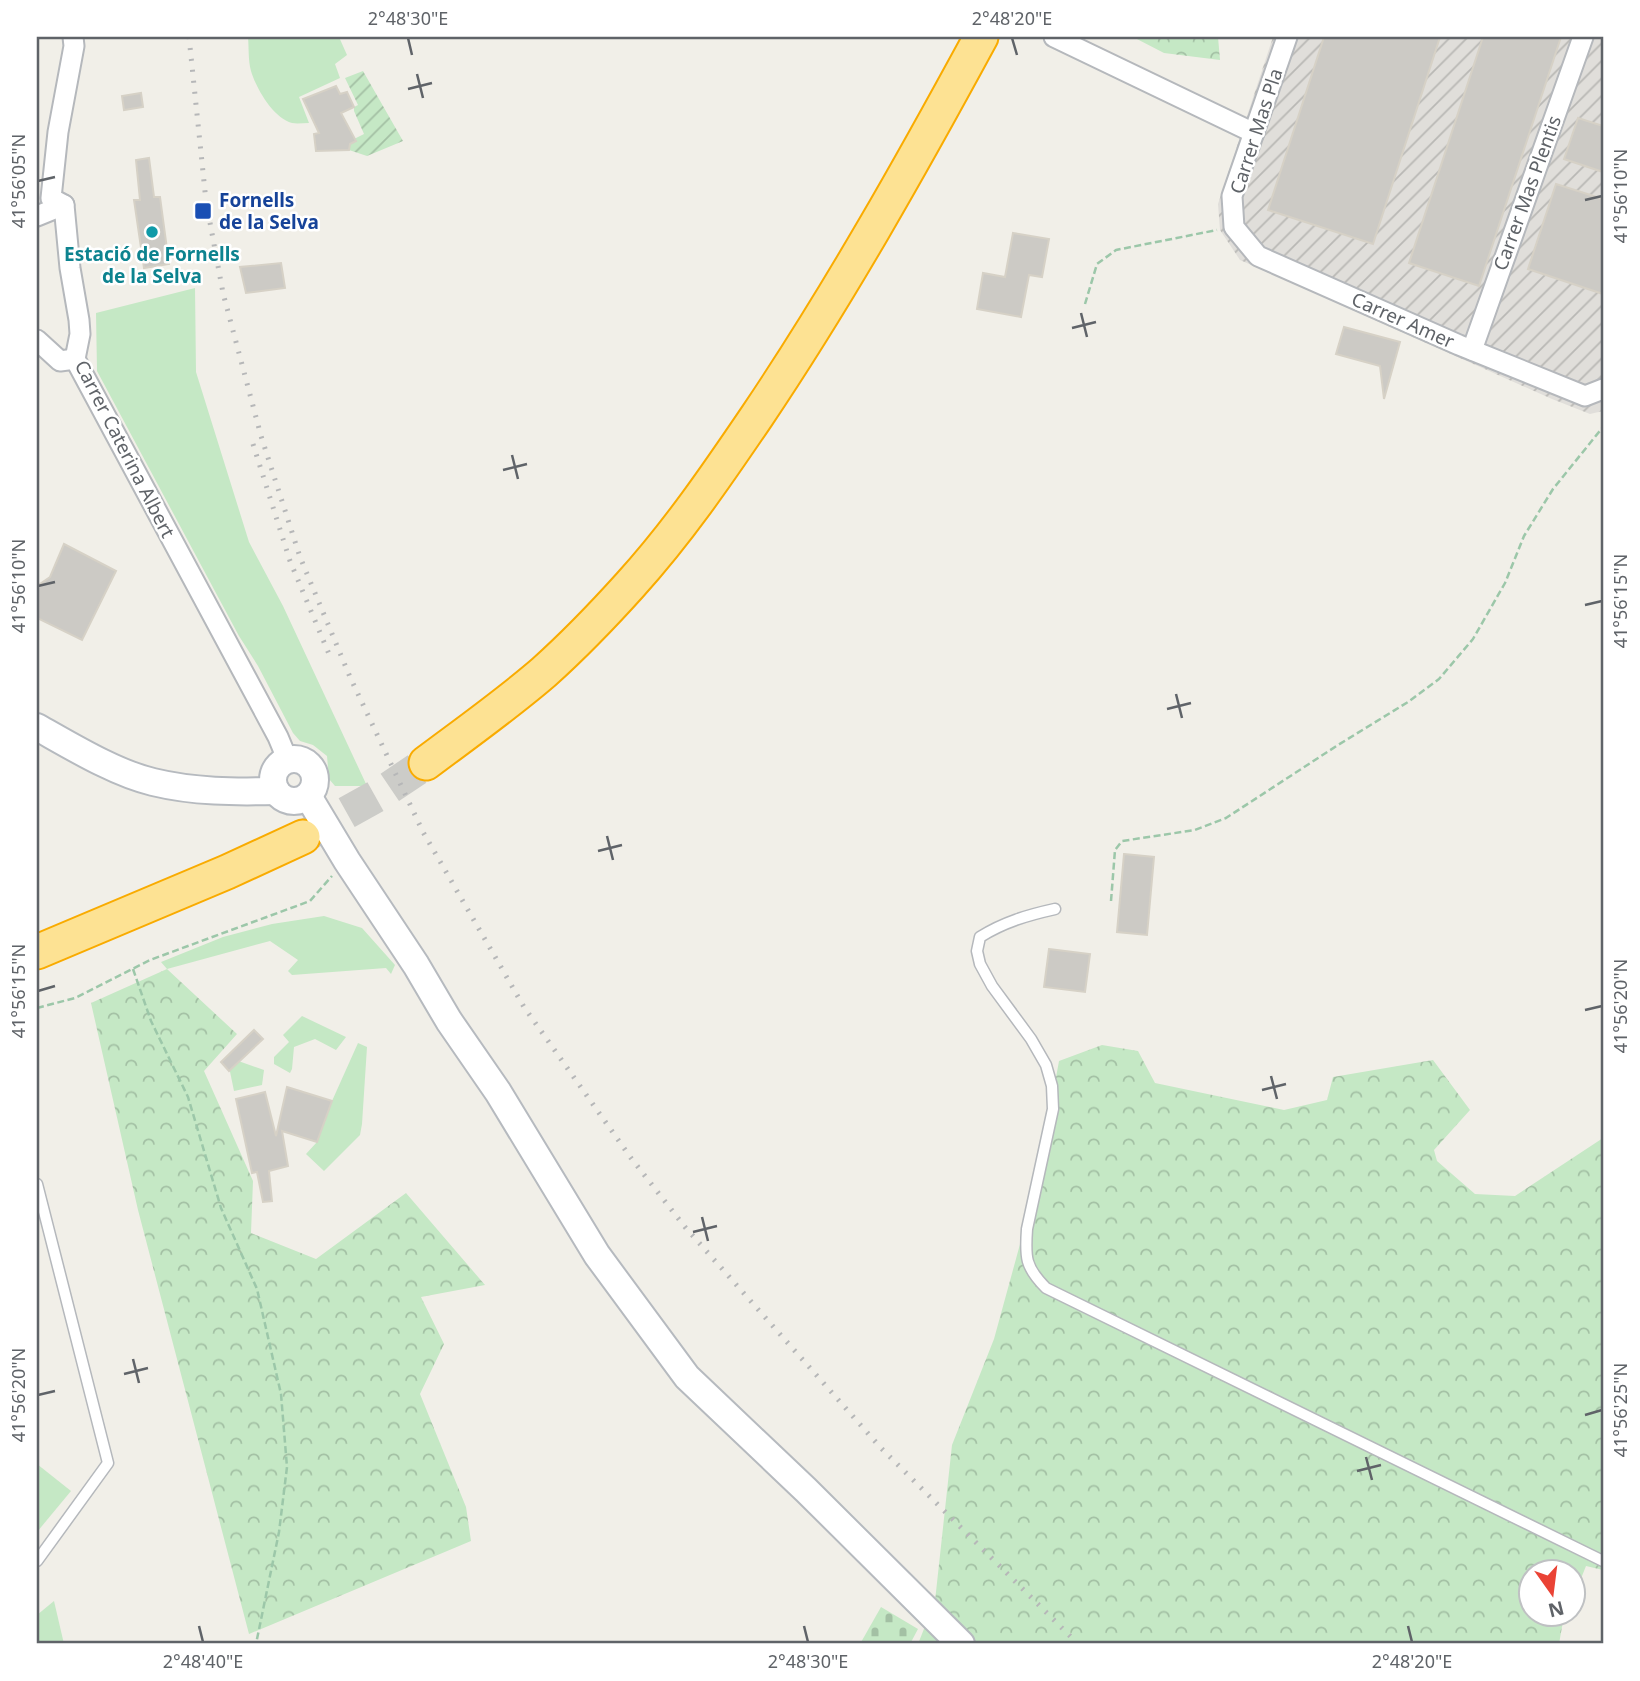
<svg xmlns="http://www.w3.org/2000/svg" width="1640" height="1681" font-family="'Noto Sans',sans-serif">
<defs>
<pattern id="industrial-furrows" width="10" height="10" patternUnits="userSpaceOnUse" patternTransform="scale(1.75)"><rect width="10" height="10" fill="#e0deda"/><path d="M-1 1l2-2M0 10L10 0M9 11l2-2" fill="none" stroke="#b9b8b5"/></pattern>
<pattern id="forest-crowns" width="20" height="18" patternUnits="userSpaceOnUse" patternTransform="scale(1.75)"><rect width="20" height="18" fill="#c5e8c5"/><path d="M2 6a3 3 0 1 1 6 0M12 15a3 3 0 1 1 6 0" fill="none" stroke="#a3c0a4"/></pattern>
<pattern id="cemetery-stones" width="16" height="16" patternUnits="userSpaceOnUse" patternTransform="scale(1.75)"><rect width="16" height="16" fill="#c5e8c5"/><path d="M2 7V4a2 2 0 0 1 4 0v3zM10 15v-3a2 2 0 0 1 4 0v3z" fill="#a3c0a4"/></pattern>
<pattern id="garden-furrows" width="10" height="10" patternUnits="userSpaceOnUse" patternTransform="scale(1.75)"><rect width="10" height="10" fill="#c5e8c5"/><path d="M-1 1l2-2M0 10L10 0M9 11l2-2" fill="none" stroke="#a3c0a4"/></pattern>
</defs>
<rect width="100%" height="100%" fill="#f1efe8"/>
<polygon fill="url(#industrial-furrows)" points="1273,37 1603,37 1603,411 1590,414 1552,399 1240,260 1220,230 1218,204"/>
<g fill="#c5e8c5">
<path d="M248,37H339L347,55L335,64L340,78L299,97L309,123C303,123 297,124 292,123C273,118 256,88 251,71C248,60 249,48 248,37Z"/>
<polygon points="195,288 196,372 249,542 283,606 367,786 335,786 329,779 327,756 313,745 300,741 293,733 258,666 239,636 97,371 96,313"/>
<polygon points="324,916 362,928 395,965 391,974 386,968 292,975 288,971 298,960 270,941 167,969 161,962 223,937 272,924"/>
<polygon points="302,1016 346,1037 336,1050 315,1039 294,1047 292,1069 290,1073 274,1064 274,1057 289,1042 283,1035"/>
<polygon points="358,1043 367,1047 362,1124 360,1135 324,1171 306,1154 317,1142 332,1101"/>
<polygon points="227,1057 264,1070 262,1085 234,1091"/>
<polygon points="37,1464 71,1491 37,1532"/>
<polygon points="54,1601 64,1644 37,1644 37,1615"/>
</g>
<g fill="url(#forest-crowns)">
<polygon points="1133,37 1218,37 1220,60 1164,53"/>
<polygon points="167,969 237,1034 204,1071 253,1181 251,1233 316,1259 406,1193 485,1285 421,1297 444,1344 420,1394 466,1507 471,1541 249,1634 138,1210 91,1003"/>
<polygon points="1102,1045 1138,1051 1155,1083 1284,1110 1327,1100 1333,1077 1433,1060 1470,1110 1434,1150 1437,1161 1475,1194 1515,1196 1603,1138 1603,1570 1586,1566 1574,1596 1574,1572 1532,1572 1532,1614 1566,1615 1563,1621 1559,1644 918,1644 935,1601 952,1445 994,1339 1036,1186 1059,1061"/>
</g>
<polygon fill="url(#cemetery-stones)" points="881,1607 918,1629 910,1644 860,1644"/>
<polygon fill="url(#garden-furrows)" points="363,71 403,141 367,156 349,150 350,144 356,141 354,139 364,134 354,111 354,107 358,105 345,78"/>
<g fill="#cccac5" stroke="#d6d1c6" stroke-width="2">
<polygon points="1324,37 1440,37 1373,244 1268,210"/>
<polygon points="1483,37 1561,37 1479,286 1409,263"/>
<polygon points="336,86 340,94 347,92 354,107 341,113 356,141 350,144 349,150 316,151 314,134 319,133 303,99"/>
<polygon points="141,93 143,107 124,110 122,96"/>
<polygon points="1578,118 1603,126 1603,172 1564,159"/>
<polygon points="149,158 154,197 160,197 169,264 144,268 134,200 140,200 136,160"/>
<polygon points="1556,184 1603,199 1603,294 1528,269"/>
<polygon points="1013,233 1049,239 1042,277 1029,275 1021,317 977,309 983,273 1005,277"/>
<polygon points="281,263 285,288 246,293 240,267"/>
<polygon points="1344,327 1400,342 1384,399 1380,366 1336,354"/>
<polygon points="64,544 116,571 82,640 37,618 37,586 50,577"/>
<polygon points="1124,854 1154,857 1147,935 1117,932"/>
<polygon points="1049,949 1090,954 1085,992 1044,987"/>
<polygon points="254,1030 263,1039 229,1071 221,1062"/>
<polygon points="287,1087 332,1101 317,1142 282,1131 288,1166 269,1171 272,1201 263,1202 257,1172 252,1173 236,1099 265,1092 276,1136"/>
</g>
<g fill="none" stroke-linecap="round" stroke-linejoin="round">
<polyline stroke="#ccccc8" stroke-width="33" stroke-dasharray="33 17" stroke-linecap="butt" points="303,837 380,794 426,763"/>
<g stroke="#b5b8bc" stroke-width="13">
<g id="lane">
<path d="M1055,909C1028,915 1004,922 980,937L977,951L980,964L992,986L1031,1039L1046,1065L1052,1086L1053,1109L1027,1229C1025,1257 1025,1267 1046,1288L1603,1561"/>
<polyline points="37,1184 108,1463 37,1561"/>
</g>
</g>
<g stroke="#b5b8bc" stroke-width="23">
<g id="street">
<polyline points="73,37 74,46 58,132 51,198 64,205 70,268 79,320 80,334 75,359 278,737 288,761"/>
<polyline points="1054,37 1254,133"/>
<polyline points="1287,37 1232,196 1234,227 1258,256 1459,345 1585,396 1603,389"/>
<polyline points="37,216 64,205"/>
<polyline points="37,340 60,361 75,359"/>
<polyline points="1472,350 1583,37"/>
</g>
</g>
<g stroke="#b6babf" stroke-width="30">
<g id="secondary">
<path d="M37,727C71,746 115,773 153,782C194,792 235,792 276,791"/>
<circle cx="294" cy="780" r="21"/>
<polyline points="308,796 347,861 416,965 449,1021 498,1092 597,1255 687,1377 806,1490 961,1644"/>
</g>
</g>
<g stroke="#f9ab00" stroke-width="37">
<g id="highway">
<path d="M426,763C466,733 507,704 544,672C574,645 603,615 630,585C678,532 717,475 757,416C839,294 911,166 981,37"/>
<polyline points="37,952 227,872 303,837"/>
</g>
</g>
<g stroke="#9cc7a9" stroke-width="2.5" stroke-dasharray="7 3.5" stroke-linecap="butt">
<polyline points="1085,304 1097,264 1116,250 1217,230"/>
<polyline points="1111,901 1115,850 1122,841 1195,830 1226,818 1338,745 1408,702 1439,679 1473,639 1505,583 1524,536 1553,489 1603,427"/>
<polyline points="133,969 151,1021 188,1097 221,1208 257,1289 281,1394 287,1467 279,1532 256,1644"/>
<polyline points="37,1008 75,998 150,960 310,901 332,876"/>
</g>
<use href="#lane" stroke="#fff" stroke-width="10"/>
<use href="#street" stroke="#fff" stroke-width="19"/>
<use href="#secondary" stroke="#fff" stroke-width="26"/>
<use href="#highway" stroke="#fde293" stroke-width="33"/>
<g stroke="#b6b7b8" stroke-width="5" stroke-dasharray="2 9" stroke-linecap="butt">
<polyline points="189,37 206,201 223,293 261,436 300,557 350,677 423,832 524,1007 631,1158 685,1227 881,1448 1078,1644"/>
<polyline points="253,444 290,561 329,654"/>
</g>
</g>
<path fill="none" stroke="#5f6368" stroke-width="2.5" d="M408,38L412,55M1012,38L1017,55M417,74L423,98M408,89L432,83M38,181L55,177M1585,200L1602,196M1081,313L1087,337M1072,328L1096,322M512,455L518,479M503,470L527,464M38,586L55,582M1585,605L1602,601M1176,694L1182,718M1167,709L1191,703M607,836L613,860M598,851L622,845M38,991L55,986M1585,1010L1602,1006M1271,1076L1277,1099M1262,1090L1286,1084M702,1217L708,1241M693,1232L717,1226M133,1359L139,1383M124,1374L148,1368M38,1395L55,1391M1585,1415L1602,1410M1366,1457L1372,1480M1357,1471L1381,1465M199,1626L203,1642M804,1626L808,1642M1408,1626L1412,1642"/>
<rect fill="#1a4fb4" stroke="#fff" stroke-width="2.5" x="194" y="202" width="18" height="18" rx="3.5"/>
<circle fill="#0f9aa8" stroke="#fff" stroke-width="2.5" cx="152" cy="232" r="7"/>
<g text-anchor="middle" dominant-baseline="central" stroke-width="5" stroke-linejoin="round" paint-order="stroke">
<g font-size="19" fill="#5f6368" stroke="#fff">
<text transform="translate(1256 131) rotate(-72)">Carrer Mas Pla</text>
<text transform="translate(1527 193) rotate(-70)">Carrer Mas Plentis</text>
<text transform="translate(1403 320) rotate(24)">Carrer Amer</text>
<text transform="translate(125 449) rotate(63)">Carrer Caterina Albert</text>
</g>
<g font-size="19" font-weight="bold" fill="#164399" stroke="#fff" text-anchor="start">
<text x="219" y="200">Fornells<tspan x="219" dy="22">de la Selva</tspan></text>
</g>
<g font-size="19" font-weight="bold" fill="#0d838f" stroke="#fff">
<text x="152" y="254">Estació de Fornells<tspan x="152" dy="22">de la Selva</tspan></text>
</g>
</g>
<rect width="1640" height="1681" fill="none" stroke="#ffffff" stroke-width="77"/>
<g transform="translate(1552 1593) rotate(166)"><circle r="33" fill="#ffffff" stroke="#bfc1c3" stroke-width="2"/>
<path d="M0-5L12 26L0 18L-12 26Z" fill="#ea4335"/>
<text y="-10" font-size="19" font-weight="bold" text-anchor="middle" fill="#5f6368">N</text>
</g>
<rect x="38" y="38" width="1564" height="1604" fill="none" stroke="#5f6368" stroke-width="2.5"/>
<g font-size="18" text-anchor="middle" fill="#5f6368">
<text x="408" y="25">2°48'30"E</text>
<text x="1012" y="25">2°48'20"E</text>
<text transform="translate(19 181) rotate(-90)" y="6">41°56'05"N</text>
<text transform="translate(1621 196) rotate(-90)" y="6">41°56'10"N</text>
<text transform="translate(19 586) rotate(-90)" y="6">41°56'10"N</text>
<text transform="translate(1621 601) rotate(-90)" y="6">41°56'15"N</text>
<text transform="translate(19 991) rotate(-90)" y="6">41°56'15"N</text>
<text transform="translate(1621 1006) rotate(-90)" y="6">41°56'20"N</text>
<text transform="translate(19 1395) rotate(-90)" y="6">41°56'20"N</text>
<text transform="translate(1621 1410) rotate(-90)" y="6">41°56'25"N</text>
<text x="203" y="1668">2°48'40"E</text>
<text x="808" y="1668">2°48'30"E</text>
<text x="1412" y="1668">2°48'20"E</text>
</g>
</svg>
